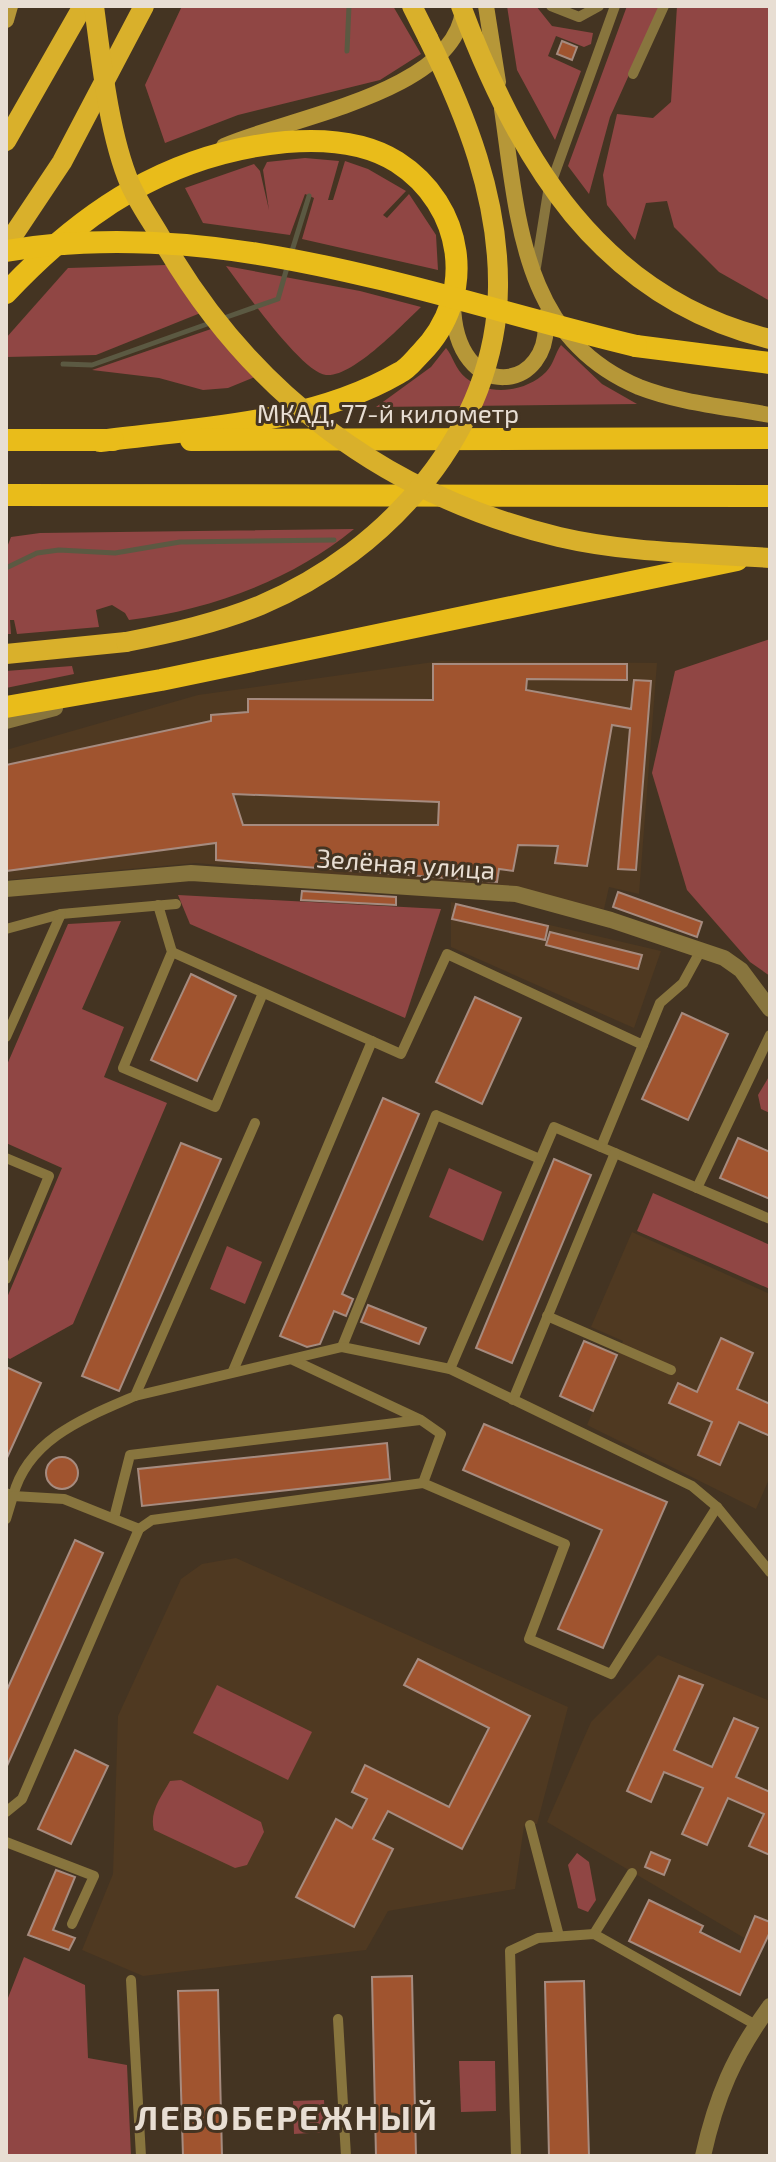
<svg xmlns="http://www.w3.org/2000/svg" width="776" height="2162" font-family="'Exo 2',sans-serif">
<rect width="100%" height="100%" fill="#443422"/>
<g fill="#4f3921">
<polygon points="441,661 657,663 639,894 609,887 604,909 502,889 196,863 6,880 6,750 198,695"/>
<polygon points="451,902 661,951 634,1028 451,947"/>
<polygon points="632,1232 770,1294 770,1477 756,1509 587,1425 623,1341 591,1327"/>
<polygon points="236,1558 568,1707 537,1824 524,1826 515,1889 388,1911 366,1950 143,1976 82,1950 113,1874 118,1716 181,1579 202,1564"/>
<polygon points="658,1655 770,1701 770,1936 763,1949 547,1822 591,1722"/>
</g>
<g fill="#904644">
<polygon points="182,6 393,6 421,54 380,80 238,115 165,143 145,85"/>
<polygon points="507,6 536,6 552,26 593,33 591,44 584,47 556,36 548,56 581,71 555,140 517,70"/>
<polygon points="627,6 660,6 610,117 589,194 568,166"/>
<polygon points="677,6 770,6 770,301 719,272 674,227 667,201 646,203 635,240 607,205 603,175 617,114 653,118 671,102"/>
<polygon points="305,158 339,161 328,200 333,200 345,161 368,169 406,191 383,215 387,218 409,194 436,235 438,270 302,239 314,198 305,194 290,235 203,223 185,188 254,164 260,171 269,210 263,170 267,162"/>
<polygon points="166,265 203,312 96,355 6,357 6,338 68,268"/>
<path d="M226,266L360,291L421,307C402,325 352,378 326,375C302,373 242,287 226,266Z"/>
<polygon points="214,328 257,376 228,388 203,390 159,378 92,370"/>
<path d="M561,345L602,384L637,404L376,407L431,367L446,348C453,356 455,369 466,378C489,397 526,392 546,372C554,364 555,353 561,345Z"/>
<path d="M354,529C291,581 209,610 129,620L125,613L112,605L96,610L99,627L17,634L14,620H10L11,634H6V550L11,537L40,533Z"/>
<polygon points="770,639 770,976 750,962 687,890 652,773 675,671"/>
<polygon points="72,666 74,674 6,688 6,671"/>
<polygon points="178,895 441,909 405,1018 190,924"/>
<polygon points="121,921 82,1009 124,1027 104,1077 167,1103 73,1324 10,1359 6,1357 6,1300 62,1168 6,1143 6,1067 68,924"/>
<polygon points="770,1075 770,1113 761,1109 758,1095"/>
<polygon points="449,1168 502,1192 483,1241 429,1217"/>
<polygon points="653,1193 770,1245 770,1289 637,1231"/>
<polygon points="227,1246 262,1262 245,1304 210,1289"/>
<polygon points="217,1685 312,1732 288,1780 193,1733"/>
<path d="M181,1780L261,1822L264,1832L247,1865L235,1868L154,1830C149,1812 161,1797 170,1781Z"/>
<polygon points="577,1853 589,1862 596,1900 588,1912 578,1908 568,1865"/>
<polygon points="24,1957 85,1985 88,2058 127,2065 131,2156 6,2156 6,2003"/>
<polygon points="459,2061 495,2061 496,2111 461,2112"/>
<polygon points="324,2100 326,2132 294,2134 293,2101"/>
</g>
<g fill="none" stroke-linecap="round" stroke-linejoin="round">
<g stroke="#5b5942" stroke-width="5">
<polyline points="347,51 349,6"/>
<polyline points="291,254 309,196"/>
<polyline points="224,318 278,299 288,264"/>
<polyline points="63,364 92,365 210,323"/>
<polyline points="6,568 37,553 59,550 115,553 180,542 334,540"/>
</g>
</g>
<g fill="#a0542f" stroke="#a68b7f" stroke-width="2" fill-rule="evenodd">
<polygon points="562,41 577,47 572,60 557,54"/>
<path d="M433,664H627V680L527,679L526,690L631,709L634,680L651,681L636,870L618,869L630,728L612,725L587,866L555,863L558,846L518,845L513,871L499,869L497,882L216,860V843L6,871V765L211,721V715L248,712V699L433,700ZM233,794L439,802L438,825H243Z"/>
<polygon points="302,891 396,897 396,905 301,900"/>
<polygon points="618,892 702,922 697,937 613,907"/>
<polygon points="456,904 548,926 545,940 452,919"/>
<polygon points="550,932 642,955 638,969 546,945"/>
<polygon points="191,974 236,996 197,1081 151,1060"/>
<polygon points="475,997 521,1018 482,1104 436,1082"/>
<polygon points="682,1013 728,1034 688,1120 642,1099"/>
<polygon points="383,1098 419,1114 342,1294 353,1299 346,1316 334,1311 320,1344 307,1347 280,1336"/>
<polygon points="738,1138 770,1152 770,1199 720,1178"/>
<polygon points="181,1143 221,1159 119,1391 82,1376"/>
<polygon points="554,1159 591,1175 512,1363 476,1348"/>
<polygon points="368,1305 426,1328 419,1344 361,1322"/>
<polygon points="721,1338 753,1353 737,1389 770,1404 770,1436 739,1422 720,1465 698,1455 712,1422 669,1403 678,1383 697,1392"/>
<polygon points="584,1341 617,1355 593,1411 560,1396"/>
<polygon points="6,1367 41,1383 6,1460"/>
<polygon points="484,1424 667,1502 603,1648 558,1629 602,1530 463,1470"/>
<polygon points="387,1443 390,1479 142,1506 138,1469"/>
<circle cx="62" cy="1473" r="16"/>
<polygon points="75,1540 103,1553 6,1768 6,1692"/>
<polygon points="418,1659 530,1716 462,1849 388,1811 373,1839 393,1849 354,1927 296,1897 336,1819 352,1828 367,1799 352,1792 365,1765 449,1807 489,1728 404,1685"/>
<polygon points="679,1676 703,1685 674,1750 712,1767 734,1718 758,1728 736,1777 770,1792 770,1855 749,1846 764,1814 728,1798 707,1845 682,1834 703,1788 664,1772 651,1802 627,1791"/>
<polygon points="75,1750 108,1766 71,1844 38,1829"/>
<polygon points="651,1852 670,1860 664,1875 645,1867"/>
<polygon points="56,1870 75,1877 53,1930 75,1938 69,1950 28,1935"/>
<polygon points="649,1900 703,1926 700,1932 740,1952 755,1916 770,1922 770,1932 740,1995 629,1941"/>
<polygon points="412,1976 416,2156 376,2156 372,1977"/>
<polygon points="584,1981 589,2156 549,2156 545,1982"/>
<polygon points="218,1990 222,2156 183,2156 178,1991"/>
</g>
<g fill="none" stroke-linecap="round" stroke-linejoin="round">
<g stroke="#88753e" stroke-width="10">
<polyline points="551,6 579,17 599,6"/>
<polyline points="633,74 664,6"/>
<polyline points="536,267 548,192 615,6"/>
<polyline points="158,905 172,952 123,1068 215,1107 263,993"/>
<polyline points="6,929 61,914 176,904"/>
<polyline points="172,952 401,1054 447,954 643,1045 660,1003 683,983 701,950"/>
<polyline points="6,1037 61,914"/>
<polyline points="601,1147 643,1045"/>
<polyline points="6,1158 49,1176 6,1279"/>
<polyline points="697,1188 770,1035"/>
<polyline points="547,1316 671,1370"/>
<polyline points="342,1347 436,1115 540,1159"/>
<polyline points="293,1360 421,1420 441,1434 423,1483 565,1544 529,1639 611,1674 717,1507"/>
<polyline points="450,1369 554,1127 770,1219"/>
<polyline points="233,1371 372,1041"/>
<polyline points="135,1396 255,1123"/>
<polyline points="513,1400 615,1153"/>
<path d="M6,1493L13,1496C28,1439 84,1418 135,1396L342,1347L450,1369L692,1486L717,1507L770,1572"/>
<polyline points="114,1518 130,1455 420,1420"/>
<polyline points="6,1519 13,1496 64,1499 139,1529"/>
<polyline points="6,1812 22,1799 139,1529 152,1520 423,1483"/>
<polyline points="530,1825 559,1936"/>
<polyline points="6,1842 94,1876 72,1924"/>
<polyline points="594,1934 632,1873"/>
<polyline points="131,1980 141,2156"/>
<polyline points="338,2019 346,2156"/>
<polyline points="516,2156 510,1951 538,1938 594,1934 756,2025"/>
</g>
<g stroke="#88753e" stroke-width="16">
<polyline points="6,889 191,873 516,894 611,920 724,958 741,970 770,1009"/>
<path d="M703,2156C716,2097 734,2055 770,2006"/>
</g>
<polyline stroke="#88753e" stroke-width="16" points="6,721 55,708"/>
<g stroke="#b69738" stroke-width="16">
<polyline points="486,6 498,82"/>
<polyline points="6,20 10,6"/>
<path d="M502,109C518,219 522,338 639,387C680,403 727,407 770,415"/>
<path d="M224,146C287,118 457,92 463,9"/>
<path d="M453,304C455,406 555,393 545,316"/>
</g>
<g stroke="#d9b02b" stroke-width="20">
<polyline points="412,6 428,38"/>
<polyline points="6,141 83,6"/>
<polyline points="6,246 62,162 144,6"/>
<polyline points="6,654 126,642"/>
</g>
<g stroke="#e9bc1a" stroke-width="22">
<path d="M6,293C84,210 170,153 286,142C322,139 364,141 397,162C464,205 478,295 421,353C414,360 408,369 399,373C311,424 199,428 100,441"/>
<polyline points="636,346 770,363"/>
<polyline points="6,440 113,440"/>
<polyline points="191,440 770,438"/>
<polyline points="6,495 770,496"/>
<polyline points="6,707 161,680 737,560"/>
</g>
<g stroke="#d9b02b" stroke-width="20">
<path d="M94,6C101,59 109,135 130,184C138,202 150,219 160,236C248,392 385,495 559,537C627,553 701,553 770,558"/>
<path d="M461,6C518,159 600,298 770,339"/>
<path d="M126,642C172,633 217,623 261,605C387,552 497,430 498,287C499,198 466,115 428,38"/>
</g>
<path stroke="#e9bc1a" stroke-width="22" d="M6,251C220,214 431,297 636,346"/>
</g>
<g text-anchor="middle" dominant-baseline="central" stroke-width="6" stroke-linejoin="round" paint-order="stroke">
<g font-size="26" fill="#e8ded3" stroke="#443422">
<text x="388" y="412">МКАД, 77-й километр</text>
<text transform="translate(406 863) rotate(4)">Зелёная улица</text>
</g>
<g font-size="34" font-weight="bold" letter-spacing="2" fill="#e8ded3" stroke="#443422">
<text x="287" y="2116">ЛЕВОБЕРЕЖНЫЙ</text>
</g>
</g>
<rect width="776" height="2162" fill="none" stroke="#e8ded3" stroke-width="16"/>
</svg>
